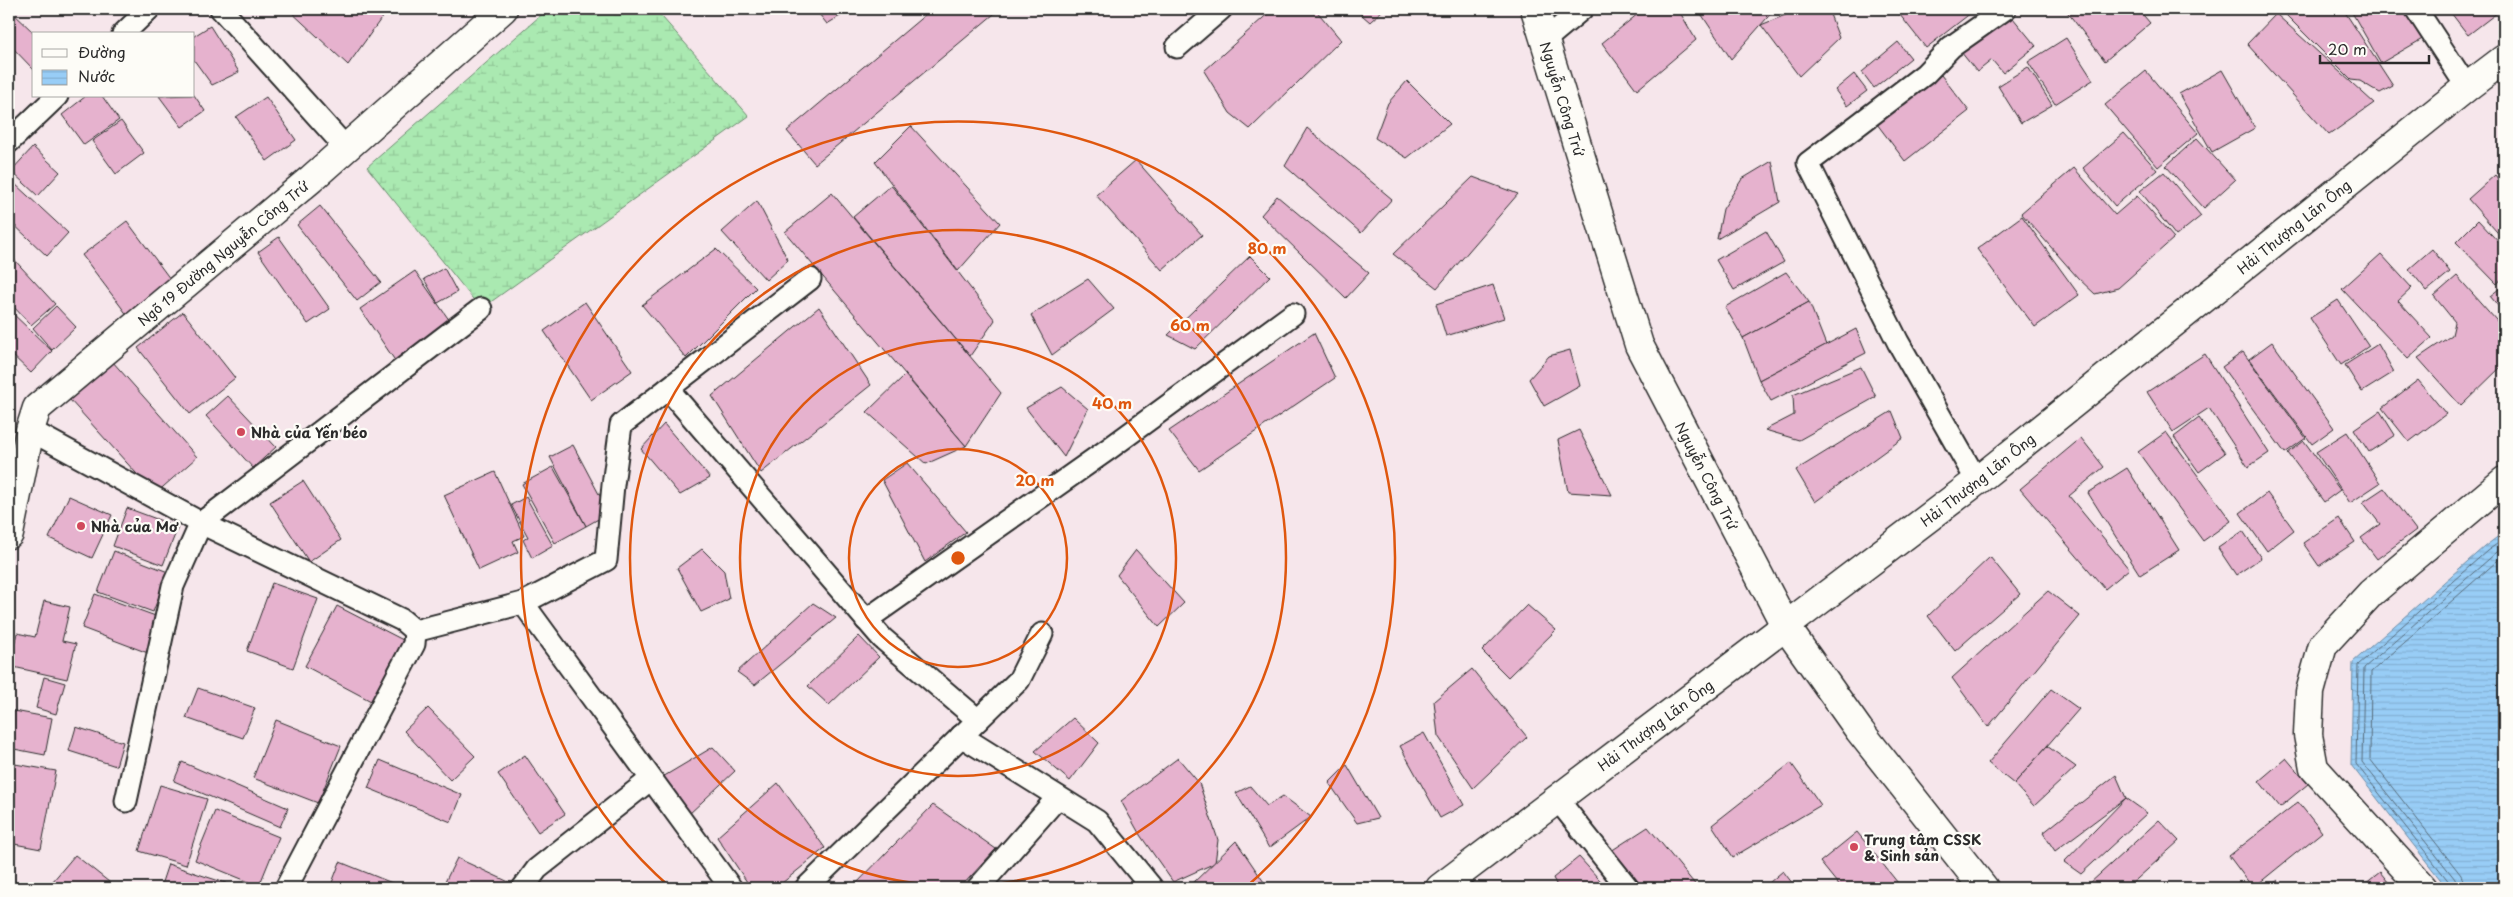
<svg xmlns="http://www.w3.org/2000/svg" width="2513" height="897" font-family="'Playpen Sans',sans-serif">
<defs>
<pattern id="wetland-marsh" width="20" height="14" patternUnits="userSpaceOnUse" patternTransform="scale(1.25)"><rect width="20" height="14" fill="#aae9b1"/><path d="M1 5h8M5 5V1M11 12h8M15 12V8" fill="none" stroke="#92c898"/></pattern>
<pattern id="water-rules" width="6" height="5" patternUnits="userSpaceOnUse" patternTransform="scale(1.25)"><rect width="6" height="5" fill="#98cdf6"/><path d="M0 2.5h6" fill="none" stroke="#83b0d3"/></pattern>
</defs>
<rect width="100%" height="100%" fill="#f6e6eb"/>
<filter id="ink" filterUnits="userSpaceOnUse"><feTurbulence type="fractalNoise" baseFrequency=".02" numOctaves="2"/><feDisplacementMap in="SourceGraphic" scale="10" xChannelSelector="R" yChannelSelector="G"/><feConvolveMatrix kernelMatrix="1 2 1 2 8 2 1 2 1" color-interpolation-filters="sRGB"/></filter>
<g filter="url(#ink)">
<polygon fill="url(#wetland-marsh)" stroke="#6a8a6e" points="548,9 655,9 749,116 481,309 367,167"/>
<polygon fill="url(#water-rules)" stroke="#6c8ca5" points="2504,532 2504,888 2447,888 2351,765 2353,662 2484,547"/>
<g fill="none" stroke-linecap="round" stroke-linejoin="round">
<g stroke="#576c7c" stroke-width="1">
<polyline points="2451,888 2450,883 2356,764 2358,665 2487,551 2504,539"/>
<polyline points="2457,888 2455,879 2362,762 2364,668 2504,546"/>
<polyline points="2465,888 2461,875 2370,759 2371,672 2504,555"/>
</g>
</g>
<g fill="#e6b2ce" stroke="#2b2b2b">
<polygon points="9,9 35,34 34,70 9,44"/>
<polygon points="288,9 388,9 348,65"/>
<polygon points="815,9 849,9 850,10 827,24"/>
<polygon points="932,9 1000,9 815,164 787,131"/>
<polygon points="1273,9 1315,9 1341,40 1250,129 1230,113 1204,71"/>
<polygon points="1355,9 1384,9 1370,22"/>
<polygon points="1644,9 1678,9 1696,40 1637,90 1602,43"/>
<polygon points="1698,9 1773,9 1774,10 1731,59"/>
<polygon points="1800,9 1828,9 1839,38 1799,76 1761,25"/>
<polygon points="1897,9 1976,9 1926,48 1896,10"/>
<polygon points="2065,9 2138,9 2150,23 2105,61"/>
<polygon points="2280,9 2343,9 2393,86 2380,93 2360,81 2351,80"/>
<polygon points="2350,9 2407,9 2424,38 2381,63"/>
<polygon points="2448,9 2502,9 2468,35"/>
<polygon points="2008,12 2036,46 2003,73 1992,60 1977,72 1961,52"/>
<polygon points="2276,14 2374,103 2329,135 2247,44"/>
<polygon points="210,26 239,72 212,85 194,60 194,36"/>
<polygon points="2066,38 2093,80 2055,104 2028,62"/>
<polygon points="1898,42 1911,58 1874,88 1862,72"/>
<polygon points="2028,67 2052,105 2021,123 1998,86"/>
<polygon points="2222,70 2255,128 2212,152 2179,94"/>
<polygon points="2146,71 2198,133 2158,167 2105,105"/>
<polygon points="1854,74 1867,91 1847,106 1835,90"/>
<polygon points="1941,75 1969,111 1905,161 1877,124"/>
<polygon points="1407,81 1450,124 1407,158 1375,138 1388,103"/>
<polygon points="194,95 205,111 182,127 159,96"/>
<polygon points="86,96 102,96 119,120 84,145 62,115"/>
<polygon points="266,97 296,140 267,161 236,117"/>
<polygon points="121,121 144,153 116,174 92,141"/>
<polygon points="911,126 1000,223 958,271 875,162"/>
<polygon points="1307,128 1392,199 1361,233 1285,166"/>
<polygon points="2124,133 2157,170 2115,206 2083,168"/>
<polygon points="2197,138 2235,180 2204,208 2166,166"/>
<polygon points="33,147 60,172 38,196 11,171"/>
<polygon points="1136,160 1202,235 1162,270 1096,195"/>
<polygon points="1772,161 1780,202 1717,239 1723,209 1742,179"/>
<polygon points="2074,168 2115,215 2137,196 2174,238 2118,288 2095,294 2078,278 2021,213"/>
<polygon points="2164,172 2201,216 2176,236 2140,191"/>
<polygon points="2495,175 2504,186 2504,240 2468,199"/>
<polygon points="1473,177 1518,194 1437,288 1393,254"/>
<polygon points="14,183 68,233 47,256 9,220 9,188"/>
<polygon points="891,185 995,320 970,356 853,217"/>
<polygon points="832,193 1001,393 966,446 785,232"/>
<polygon points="1277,196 1369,273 1346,298 1261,215"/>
<polygon points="757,201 788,260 766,280 722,232"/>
<polygon points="320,206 381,282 357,301 297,225"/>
<polygon points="2022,216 2079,295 2035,327 1977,249"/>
<polygon points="2478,220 2504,248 2504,276 2497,284 2456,242"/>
<polygon points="127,221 176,287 131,320 82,255"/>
<polygon points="1766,231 1784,262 1734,290 1716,260"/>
<polygon points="279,237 330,309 308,324 258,252"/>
<polygon points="716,249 756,288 686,358 642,305"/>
<polygon points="2432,249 2450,272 2427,291 2409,269"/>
<polygon points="2381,254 2412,288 2398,301 2432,338 2408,359 2342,289"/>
<polygon points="10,255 55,304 31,325 9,302"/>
<polygon points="1250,256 1270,276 1195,349 1168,335"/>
<polygon points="444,268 457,292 438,303 424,279"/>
<polygon points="415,271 452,324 396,362 360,309"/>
<polygon points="1786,272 1809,302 1743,338 1725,307"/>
<polygon points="2457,276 2504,329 2504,364 2461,406 2418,358 2452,335 2455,322 2434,296"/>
<polygon points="1088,279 1114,309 1052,355 1031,315"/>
<polygon points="1493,285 1504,318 1446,336 1436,304"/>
<polygon points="2504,285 2504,313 2490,296"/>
<polygon points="2338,300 2369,346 2341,365 2310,318"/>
<polygon points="585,302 632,371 591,400 544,331"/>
<polygon points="1809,302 1826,345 1759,380 1743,338"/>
<polygon points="56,306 76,327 52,350 33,328"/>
<polygon points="819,307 871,385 761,473 712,396"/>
<polygon points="9,310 52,351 31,373 9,352"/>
<polygon points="183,312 235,378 190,414 138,348"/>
<polygon points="1856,329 1866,353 1771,401 1759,380"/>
<polygon points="1314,333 1335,378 1199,470 1169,431"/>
<polygon points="2272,342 2334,428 2312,444 2249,359"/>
<polygon points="2378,344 2394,372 2362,392 2345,365"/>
<polygon points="1570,350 1580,386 1544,406 1529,379 1549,356"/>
<polygon points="2243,352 2306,438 2285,453 2222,367"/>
<polygon points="2205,354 2269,453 2248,467 2209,408 2173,432 2147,392"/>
<polygon points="112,361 197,457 155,494 69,399"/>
<polygon points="1861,367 1876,397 1799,440 1765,430 1794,415 1793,395"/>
<polygon points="905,375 966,446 926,464 867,412"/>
<polygon points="2418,380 2446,414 2409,442 2382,408"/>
<polygon points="1062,387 1088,409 1064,457 1026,408"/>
<polygon points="228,396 276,447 253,468 206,416"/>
<polygon points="1892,411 1903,438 1815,502 1796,470"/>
<polygon points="2380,411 2395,435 2369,452 2354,429"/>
<polygon points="2199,418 2225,453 2199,472 2174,437"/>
<polygon points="664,424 710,478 680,495 641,449"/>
<polygon points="1579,430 1612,495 1568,492 1558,440"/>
<polygon points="2166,432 2231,521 2203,541 2138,452"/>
<polygon points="2347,432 2380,483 2350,503 2316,452"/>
<polygon points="2081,438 2104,467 2069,496 2129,569 2105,589 2020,489"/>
<polygon points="2304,441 2340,490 2324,502 2288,453"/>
<polygon points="573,445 609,513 586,526 550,457"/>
<polygon points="907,463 966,532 925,562 882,480"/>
<polygon points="553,467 586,526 555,543 522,484"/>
<polygon points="2127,468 2179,550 2140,575 2088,493"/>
<polygon points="495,472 524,536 513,541 518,552 479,570 444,495"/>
<polygon points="303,481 341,540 309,562 270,502"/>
<polygon points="2384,488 2416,530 2377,559 2361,538 2380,524 2363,502"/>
<polygon points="2267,493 2294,530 2267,551 2240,513"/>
<polygon points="69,496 112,515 92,558 49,538"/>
<polygon points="526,497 553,546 532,558 523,540 528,537 511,505"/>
<polygon points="127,508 178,527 163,565 113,546"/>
<polygon points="2339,518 2355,542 2319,566 2303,543"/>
<polygon points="2243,531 2261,558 2236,575 2218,548"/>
<polygon points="702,549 724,571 729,599 701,612 677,568"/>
<polygon points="1136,550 1184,603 1159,627 1117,575"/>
<polygon points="114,551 168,572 153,612 98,592"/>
<polygon points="1990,557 2020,594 1955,651 1928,616"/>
<polygon points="272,583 318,599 293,668 247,651"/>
<polygon points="2048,591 2080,616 1988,727 1952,678"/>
<polygon points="95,594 161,618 148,653 82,628"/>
<polygon points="44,601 70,607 62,641 76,644 67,679 9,666 17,633 35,637"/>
<polygon points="813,603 836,618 755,685 737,672"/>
<polygon points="1527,605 1556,630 1508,677 1482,651"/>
<polygon points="337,606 403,640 371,701 305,666"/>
<polygon points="859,636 879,657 829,705 808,686"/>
<polygon points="1472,669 1527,737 1473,788 1438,736 1434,701"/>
<polygon points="44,677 65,683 56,714 36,708"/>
<polygon points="198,688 255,708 243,738 186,718"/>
<polygon points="2051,689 2079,709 2014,784 1988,763"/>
<polygon points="428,708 475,756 450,780 404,731"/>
<polygon points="9,710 52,718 45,755 9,748"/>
<polygon points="1073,718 1099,743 1070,781 1035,751"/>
<polygon points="276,720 341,746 318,803 253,778"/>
<polygon points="76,727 123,742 116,766 69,751"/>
<polygon points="1424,733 1464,805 1440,818 1400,746"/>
<polygon points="2047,746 2076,767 2034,806 2014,784"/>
<polygon points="713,747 735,771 688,815 661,778"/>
<polygon points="525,755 565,814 538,832 498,774"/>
<polygon points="1178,758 1199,783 1218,840 1215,863 1173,882 1140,835 1121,801"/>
<polygon points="2286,758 2308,784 2280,807 2259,781"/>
<polygon points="380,760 462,795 451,822 368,788"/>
<polygon points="182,762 288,808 280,827 174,781"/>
<polygon points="9,763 56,771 41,849 9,843"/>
<polygon points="1791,763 1821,805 1733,857 1712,825"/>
<polygon points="1347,765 1378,818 1357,823 1329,783"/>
<polygon points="2116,775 2126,798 2055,851 2043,833"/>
<polygon points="778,783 825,848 776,888 751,888 717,837"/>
<polygon points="160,785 207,799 186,865 139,851"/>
<polygon points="1250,786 1267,806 1283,796 1311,817 1269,848 1236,793"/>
<polygon points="2126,798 2147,813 2081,874 2064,862"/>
<polygon points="2298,802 2322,832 2253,888 2229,856"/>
<polygon points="933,805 996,849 960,888 852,888"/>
<polygon points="215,811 279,837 259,886 195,860"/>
<polygon points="2159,820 2179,841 2127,888 2093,888 2089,884"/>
<polygon points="1648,827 1698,888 1634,888 1611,851"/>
<polygon points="1857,832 1902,888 1841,888 1820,862"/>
<polygon points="1236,841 1268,888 1188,888"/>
<polygon points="75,855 109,882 104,888 47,888"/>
<polygon points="1579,857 1607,888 1558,888 1553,878"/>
<polygon points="457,858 511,883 508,888 442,888"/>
<polygon points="340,862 397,885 395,888 330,888"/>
<polygon points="168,864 207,877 241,888 160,888"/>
<polygon points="1783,871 1796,888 1763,888"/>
<polygon points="2380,872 2393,888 2360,888"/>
<polygon points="2278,880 2285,888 2268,888"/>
</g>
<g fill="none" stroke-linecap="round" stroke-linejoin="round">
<g stroke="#2b2b2b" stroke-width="25">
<g id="service">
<polyline points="221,9 346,148"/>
<polyline points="2416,9 2467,87"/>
<polyline points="123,34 149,9"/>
<polyline points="1545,40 1582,9"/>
<polyline points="1177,47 1221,9"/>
<polyline points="9,142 57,96"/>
<polyline points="668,389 882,638 978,720"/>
<polyline points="30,430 201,523 402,620 415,631"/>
<polyline points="1977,481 1898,342 1808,163 1925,74 1951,47 2005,9"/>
<polyline points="523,603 731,888"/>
<polyline points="866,620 1110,448 1293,314"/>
<polyline points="415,631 523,603 606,560 613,485 621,425 810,279"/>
<polyline points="961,736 1097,821 1152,888"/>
<polyline points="1558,800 1628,888"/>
<polyline points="126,801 173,586 201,523 481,309"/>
<polyline points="286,888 414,644 415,631"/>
<polyline points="523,888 537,869 651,779"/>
<polyline points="806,888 1019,680 1042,634"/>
<polyline points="978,888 1058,797"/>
</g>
</g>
<g stroke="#2b2b2b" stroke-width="31">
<g id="minor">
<path id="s1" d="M9,534L30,430L37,408L311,179L503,9"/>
<polyline points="2423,888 2314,768 2308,735 2310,692 2323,645 2371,593 2504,481"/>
</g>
</g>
<g stroke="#2b2b2b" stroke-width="31">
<g id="tertiary">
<path id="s2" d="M1440,888L1977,481L2467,87L2504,59"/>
</g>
</g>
<g stroke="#2b2b2b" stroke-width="31">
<g id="secondary">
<path id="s3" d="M1535,9L1639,345L1786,627L1859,730L1984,888"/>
</g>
</g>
<use href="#service" stroke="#fdfcf7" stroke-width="21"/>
<use href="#minor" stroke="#fdfcf7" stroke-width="28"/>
<use href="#tertiary" stroke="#fdfcf7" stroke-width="28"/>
<use href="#secondary" stroke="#fdfcf7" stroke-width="28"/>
</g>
</g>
<g fill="none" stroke="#df570e" stroke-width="2.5">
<circle cx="958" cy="558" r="109"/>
<circle cx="958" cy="558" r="218"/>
<circle cx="958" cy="558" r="328"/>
<path d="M671 888A437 437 0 1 1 1245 888"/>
</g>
<g fill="#d1495b" stroke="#fdfcf7" stroke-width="2">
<circle cx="241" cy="432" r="5"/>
<circle cx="81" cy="526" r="5"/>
<circle cx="1854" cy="847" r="5"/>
</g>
<g text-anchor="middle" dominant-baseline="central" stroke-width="4.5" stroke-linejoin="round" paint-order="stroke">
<g font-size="14" fill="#2b2b2b" stroke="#fdfcf7">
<text stroke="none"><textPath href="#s3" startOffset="94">Nguyễn Công Trứ</textPath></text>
<text stroke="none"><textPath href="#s2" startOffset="1080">Hải Thượng Lãn Ông</textPath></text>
<text stroke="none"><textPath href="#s1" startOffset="371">Ngõ 19 Đường Nguyễn Công Trứ</textPath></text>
<text stroke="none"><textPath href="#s3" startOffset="499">Nguyễn Công Trứ</textPath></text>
<text stroke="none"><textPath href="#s2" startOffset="675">Hải Thượng Lãn Ông</textPath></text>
<text stroke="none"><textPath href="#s2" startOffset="270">Hải Thượng Lãn Ông</textPath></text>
</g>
<g font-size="14" font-weight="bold" fill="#2b2b2b" stroke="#fdfcf7" text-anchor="start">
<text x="251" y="432">Nhà của Yến béo</text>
<text x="91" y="526">Nhà của Mơ</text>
<text x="1864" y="839">Trung tâm CSSK<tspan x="1864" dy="16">&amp; Sinh sản</tspan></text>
</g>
</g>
<circle cx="958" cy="558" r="8" fill="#df570e" stroke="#fdfcf7" stroke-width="2.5"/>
<g font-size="15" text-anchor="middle" font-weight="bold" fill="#df570e" stroke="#fdfcf7" stroke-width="4.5" stroke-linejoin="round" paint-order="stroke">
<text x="1267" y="254">80 m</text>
<text x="1190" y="331">60 m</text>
<text x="1112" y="409">40 m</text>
<text x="1035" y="486">20 m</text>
</g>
<rect width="2513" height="897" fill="none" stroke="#fdfcf7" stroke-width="30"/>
<rect x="15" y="15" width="2483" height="867" fill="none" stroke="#2b2b2b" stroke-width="2" filter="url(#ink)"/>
<rect x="32" y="32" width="162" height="65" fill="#fdfcf7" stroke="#a9a8a5"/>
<rect x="42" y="49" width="25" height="8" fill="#fdfcf7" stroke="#a9a8a5"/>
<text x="78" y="58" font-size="15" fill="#2b2b2b">Đường</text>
<rect x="42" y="70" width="25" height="15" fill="url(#water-rules)" stroke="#a9a8a5"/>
<text x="78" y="82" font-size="15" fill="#2b2b2b">Nước</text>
<path d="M2320 55v8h109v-8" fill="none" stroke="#2b2b2b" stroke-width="2.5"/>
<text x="2328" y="55" font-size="15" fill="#2b2b2b" stroke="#fdfcf7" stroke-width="4" paint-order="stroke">20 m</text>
</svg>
